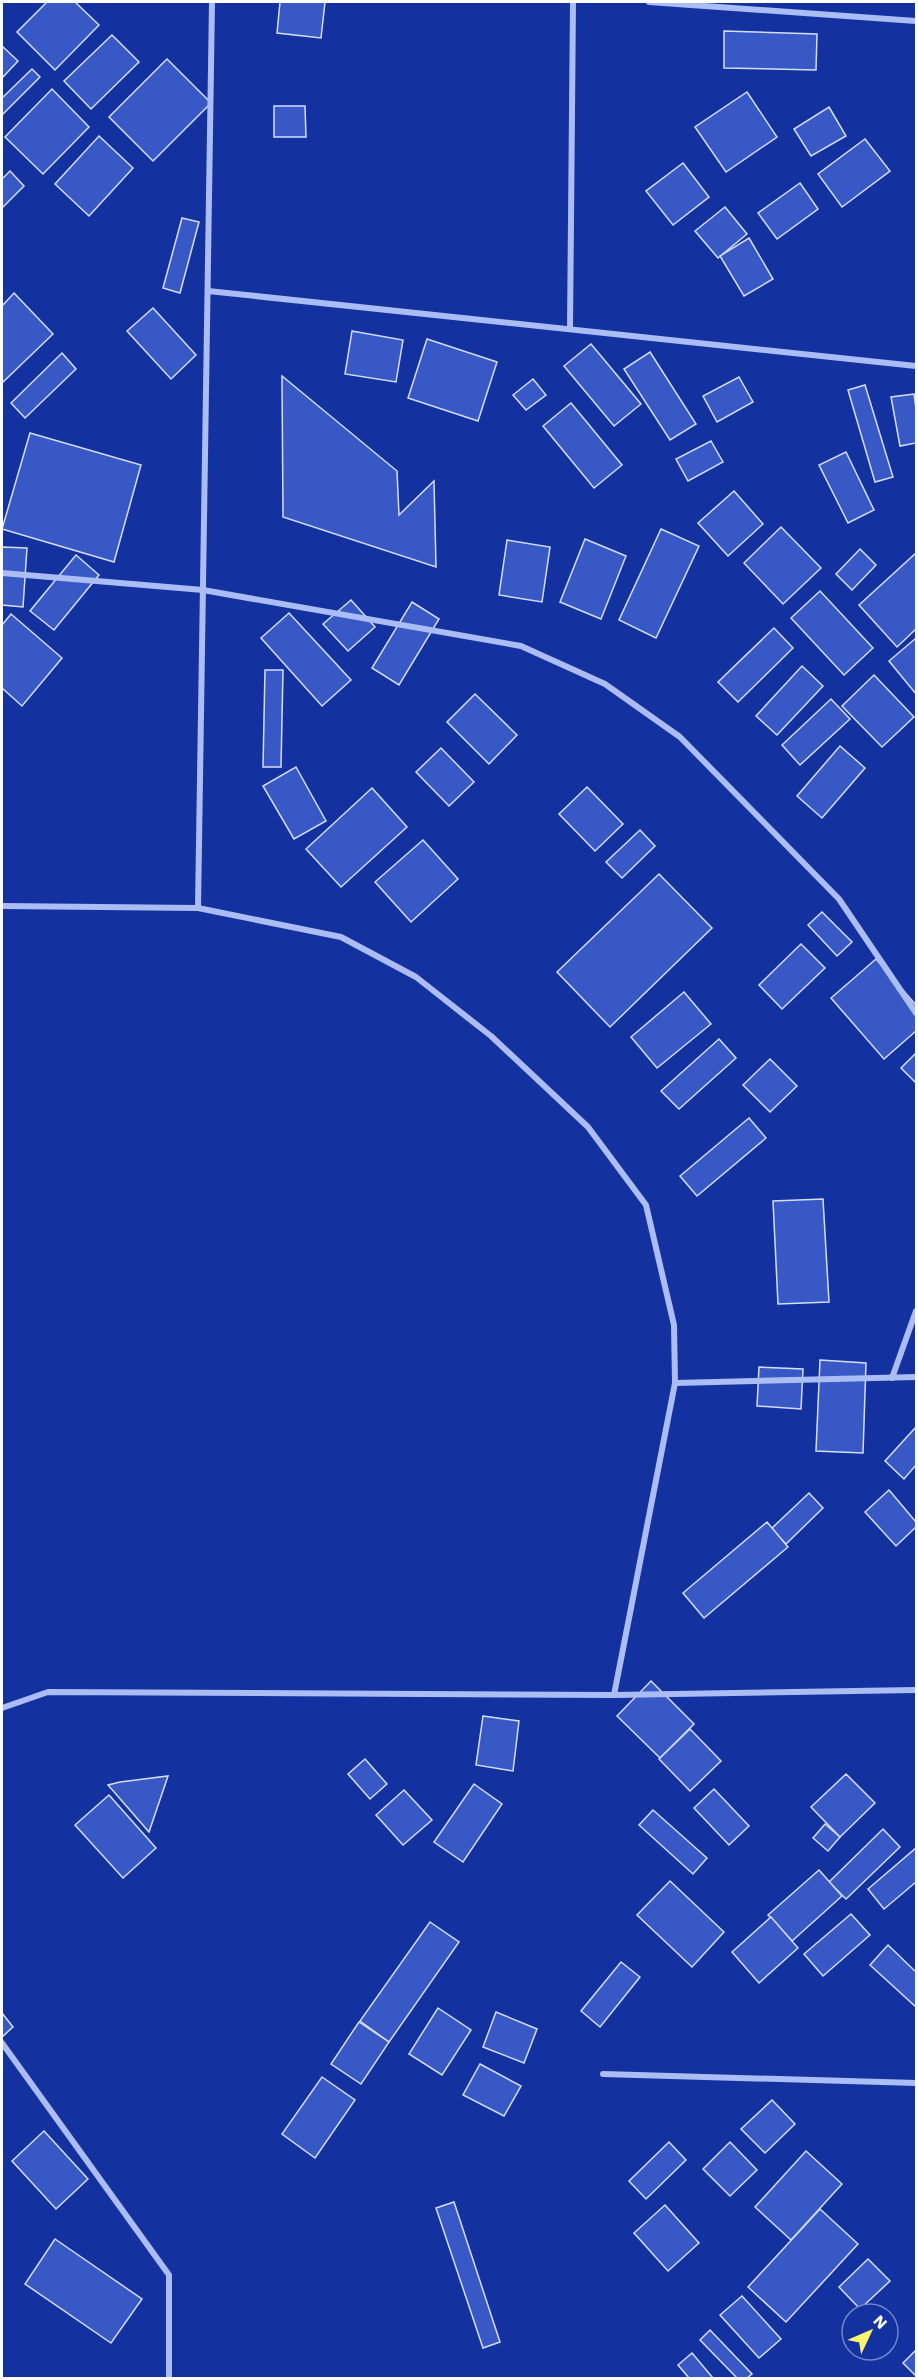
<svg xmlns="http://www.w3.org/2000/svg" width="918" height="2380" font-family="'Work Sans',sans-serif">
<rect width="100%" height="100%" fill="#1332a0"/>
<g fill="#3758c5" stroke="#d4defe" stroke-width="1.5">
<polygon points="47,2 75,2 99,25 55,70 17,32"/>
<polygon points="280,2 325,2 321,38 277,33"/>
<polygon points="724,31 817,34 816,70 724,68"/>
<polygon points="112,35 139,62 91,109 64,81"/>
<polygon points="2,46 18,61 2,78"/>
<polygon points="167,59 211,103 153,161 109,117"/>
<polygon points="32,69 40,77 2,115 2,98"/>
<polygon points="52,89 89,127 43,174 5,137"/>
<polygon points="747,92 777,137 726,172 695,127"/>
<polygon points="274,106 305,106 306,137 274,137"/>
<polygon points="829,107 846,136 811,156 794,129"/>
<polygon points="99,136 133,168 89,216 55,184"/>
<polygon points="865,139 890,171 842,207 818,174"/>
<polygon points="683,163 709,197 673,225 646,191"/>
<polygon points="10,171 24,186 2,208 2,179"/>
<polygon points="800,183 818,209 777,239 758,213"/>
<polygon points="725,207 747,234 718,258 695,231"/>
<polygon points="182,218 199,222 180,293 163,288"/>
<polygon points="749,238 773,279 744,296 720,256"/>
<polygon points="14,293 53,334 3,382 2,380 2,306"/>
<polygon points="153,308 196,355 171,379 127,331"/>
<polygon points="352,331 403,340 396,382 345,374"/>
<polygon points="427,339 497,362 478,421 408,398"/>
<polygon points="591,344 641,404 614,426 564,366"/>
<polygon points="650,352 696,424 670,440 624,369"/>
<polygon points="62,353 76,369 25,418 11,403"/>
<polygon points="282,376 397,471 399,515 434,481 436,567 283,517"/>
<polygon points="739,377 753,402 717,422 703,396"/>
<polygon points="533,379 546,395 526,410 513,395"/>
<polygon points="865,385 893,477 875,482 848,390"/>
<polygon points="914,394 916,409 916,443 900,446 891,397"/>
<polygon points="571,403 622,465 594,488 543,426"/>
<polygon points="30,433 141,465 114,562 2,529"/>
<polygon points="711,441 723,462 688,481 676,459"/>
<polygon points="846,452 874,510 848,523 819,465"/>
<polygon points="734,491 763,524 728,556 698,523"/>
<polygon points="781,527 821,568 783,604 744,563"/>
<polygon points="661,529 699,546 656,638 619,620"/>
<polygon points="585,539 626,556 601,619 560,602"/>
<polygon points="507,540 550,547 542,602 499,595"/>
<polygon points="2,547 27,548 23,607 2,605"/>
<polygon points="860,549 876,565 852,590 836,574"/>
<polygon points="916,553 916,629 897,647 859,605"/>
<polygon points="76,555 99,575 54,630 30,611"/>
<polygon points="820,591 873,648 844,675 791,618"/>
<polygon points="351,600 375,627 348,651 323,624"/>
<polygon points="412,602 439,619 399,685 372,668"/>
<polygon points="289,613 351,680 322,706 261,638"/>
<polygon points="11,614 62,658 22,706 2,688 2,625"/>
<polygon points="774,628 793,648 738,702 718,682"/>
<polygon points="916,638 916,694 889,661"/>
<polygon points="802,666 823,686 777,735 756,716"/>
<polygon points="265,670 283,670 281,767 263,767"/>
<polygon points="874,675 914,717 882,747 842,706"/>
<polygon points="475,694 517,735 489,764 447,722"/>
<polygon points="831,699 850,719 800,765 782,745"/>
<polygon points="840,746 865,768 822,818 797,796"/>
<polygon points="441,748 474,782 449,806 416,772"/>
<polygon points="296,767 326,821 294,839 263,786"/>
<polygon points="587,787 623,824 595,851 559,814"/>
<polygon points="372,788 407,827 341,887 306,849"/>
<polygon points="640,830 655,846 622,878 606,862"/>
<polygon points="423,840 458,879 411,922 375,882"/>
<polygon points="659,874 712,928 610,1027 557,972"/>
<polygon points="822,912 852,942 837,956 808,925"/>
<polygon points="801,944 825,968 782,1009 759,985"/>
<polygon points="876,959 916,1005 916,1031 884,1059 831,998"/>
<polygon points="684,992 711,1024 657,1068 631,1037"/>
<polygon points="719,1039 736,1058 679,1109 661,1091"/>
<polygon points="916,1053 916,1083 901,1068"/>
<polygon points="770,1059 797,1086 770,1112 743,1085"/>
<polygon points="749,1118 766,1138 697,1196 680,1176"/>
<polygon points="823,1199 829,1302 778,1304 773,1201"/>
<polygon points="820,1360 866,1363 863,1453 816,1451"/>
<polygon points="759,1367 803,1369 801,1409 757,1406"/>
<polygon points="916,1427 916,1465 904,1479 885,1461"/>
<polygon points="889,1490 916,1522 916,1527 896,1546 865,1512"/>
<polygon points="809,1493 823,1508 786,1544 771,1529"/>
<polygon points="767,1522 788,1547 704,1618 683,1593"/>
<polygon points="651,1681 694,1724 660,1758 617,1716"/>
<polygon points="483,1716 519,1721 513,1771 476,1765"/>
<polygon points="690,1729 721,1761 690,1791 659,1759"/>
<polygon points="365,1759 387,1784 370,1799 348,1774"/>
<polygon points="846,1774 875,1803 840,1837 811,1807"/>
<polygon points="168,1776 149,1832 108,1785 120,1782"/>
<polygon points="474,1784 502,1804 463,1862 434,1842"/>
<polygon points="714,1789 749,1826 729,1845 694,1808"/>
<polygon points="404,1790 432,1820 403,1845 376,1815"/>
<polygon points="109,1795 156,1848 123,1878 75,1825"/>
<polygon points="653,1810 707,1858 693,1874 639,1825"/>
<polygon points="825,1824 840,1837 828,1851 813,1838"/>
<polygon points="883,1829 900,1847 846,1899 829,1882"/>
<polygon points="916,1848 916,1882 884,1909 868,1889"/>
<polygon points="819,1870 842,1896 792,1941 768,1915"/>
<polygon points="670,1881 724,1932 692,1967 637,1915"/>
<polygon points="851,1914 870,1935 823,1976 804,1954"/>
<polygon points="771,1917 798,1948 759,1983 732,1952"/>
<polygon points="430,1922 459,1942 389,2042 360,2021"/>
<polygon points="888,1945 916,1972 916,2007 870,1965"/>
<polygon points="621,1962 640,1977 600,2027 581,2011"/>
<polygon points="438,2008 471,2030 442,2075 409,2054"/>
<polygon points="496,2012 537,2029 524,2063 483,2047"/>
<polygon points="2,2013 13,2027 2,2037"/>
<polygon points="359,2022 389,2042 361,2084 331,2064"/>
<polygon points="480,2064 521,2086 504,2116 463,2095"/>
<polygon points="322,2077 355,2100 315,2158 282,2134"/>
<polygon points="772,2100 795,2124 765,2153 741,2129"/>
<polygon points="44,2131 88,2179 56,2209 12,2161"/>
<polygon points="669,2142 686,2160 646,2199 629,2181"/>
<polygon points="730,2142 757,2170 730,2196 703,2169"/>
<polygon points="806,2151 842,2184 791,2240 755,2207"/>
<polygon points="454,2202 500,2342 483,2348 436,2208"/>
<polygon points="665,2205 699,2243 668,2271 634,2233"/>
<polygon points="820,2209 858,2244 786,2322 748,2287"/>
<polygon points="55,2239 142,2299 111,2343 25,2284"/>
<polygon points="868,2259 890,2281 860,2309 839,2287"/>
<polygon points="742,2296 781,2339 759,2358 720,2315"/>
<polygon points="710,2330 752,2374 747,2378 737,2378 700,2340"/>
<polygon points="916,2350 916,2376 903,2363"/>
<polygon points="692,2353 713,2378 689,2378 678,2365"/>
</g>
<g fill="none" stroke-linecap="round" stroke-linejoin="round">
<g stroke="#abbdf4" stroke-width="6">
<polyline points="649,2 916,21"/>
<polyline points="208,291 916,366"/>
<polyline points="570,329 573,2"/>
<polyline points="2,573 203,590 521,646 605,684 680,737 839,899 916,1013"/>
<polyline points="2,906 198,908 341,937 416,977 491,1036 588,1127 646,1205 674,1325 675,1383 614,1695"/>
<polyline points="198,908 212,2"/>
<polyline points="892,1378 916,1311"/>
<polyline points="675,1383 916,1377"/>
<polyline points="2,1708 48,1692 614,1695 916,1690"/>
<polyline points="2,2043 169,2275 169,2378"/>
<polyline points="603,2074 916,2083"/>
</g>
</g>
<rect width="918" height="2380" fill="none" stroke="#ffffff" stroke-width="6"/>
<g transform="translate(870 2332) rotate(46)"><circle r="28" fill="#1332a0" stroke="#7184c6" stroke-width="1.5"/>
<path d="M0-4.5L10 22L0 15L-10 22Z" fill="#fff46e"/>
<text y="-9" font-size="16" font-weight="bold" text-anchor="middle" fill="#ffffff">N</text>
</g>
</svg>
